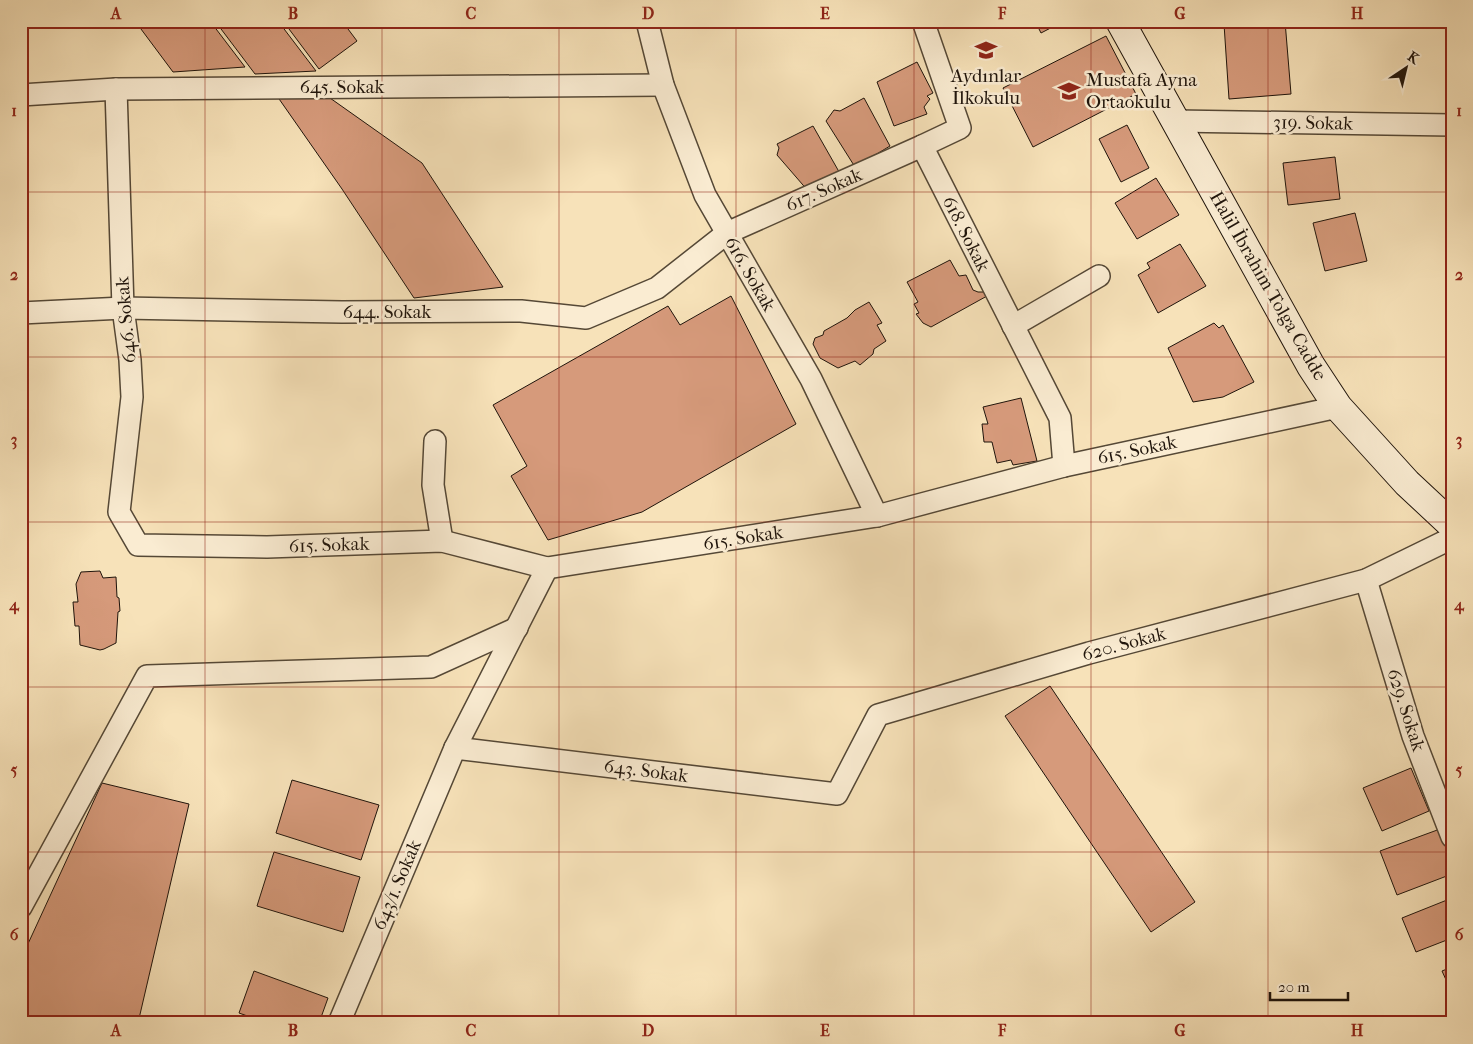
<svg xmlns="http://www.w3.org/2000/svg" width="1473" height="1044" font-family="'IM FELL French Canon',serif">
<rect width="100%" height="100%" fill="#f7e2b9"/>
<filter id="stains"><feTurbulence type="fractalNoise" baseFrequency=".004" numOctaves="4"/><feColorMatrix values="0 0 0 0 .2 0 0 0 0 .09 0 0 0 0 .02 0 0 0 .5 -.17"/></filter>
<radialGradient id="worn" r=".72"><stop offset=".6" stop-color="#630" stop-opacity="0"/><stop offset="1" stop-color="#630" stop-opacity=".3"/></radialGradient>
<g fill="#d69a7b" stroke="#1f140b">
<polygon points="135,21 210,21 245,67 173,72"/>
<polygon points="215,21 278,21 316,71 255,74"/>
<polygon points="283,21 342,21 357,41 319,69"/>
<polygon points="1035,21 1064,21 1041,33"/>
<polygon points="1262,21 1285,21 1291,94 1229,99 1224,24"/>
<polygon points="1106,36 1136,94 1033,147 1003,88"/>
<polygon points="917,62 933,93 927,96 930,99 924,107 927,114 894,126 877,82"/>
<polygon points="277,96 330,98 422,163 503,287 414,298 342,189"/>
<polygon points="864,98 890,146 855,167 826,121 834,110 840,111"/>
<polygon points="1127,125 1149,168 1121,182 1099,139"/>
<polygon points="813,126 842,177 809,192 777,155 779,148 777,144"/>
<polygon points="1335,157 1340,199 1288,205 1283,163"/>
<polygon points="1156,178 1179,215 1137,239 1115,203"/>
<polygon points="1355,213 1367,261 1325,271 1313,223"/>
<polygon points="1180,244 1206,286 1158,313 1138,275 1150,268 1147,263"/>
<polygon points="950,260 959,276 966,275 973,290 978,292 985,292 987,296 931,327 923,323 916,314 919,313 914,304 918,302 907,282"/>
<polygon points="731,296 796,424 642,512 548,540 511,476 527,466 493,405 668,306 680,325"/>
<polygon points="869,302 882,323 877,325 886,341 874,349 873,354 860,365 855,361 838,368 820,358 813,344 815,338 823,335 824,331 847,318 855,310"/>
<polygon points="1214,323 1219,328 1223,325 1254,382 1223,397 1193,402 1168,348"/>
<polygon points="1021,398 1037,461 1013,465 1011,460 997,463 992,442 984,442 982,424 988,424 983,407"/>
<polygon points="100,571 103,578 116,577 117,597 119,598 120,611 118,612 116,643 104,649 100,650 80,645 79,626 75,626 73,602 78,602 76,584 81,572"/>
<polygon points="1050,686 1195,902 1151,932 1005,716"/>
<polygon points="1411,768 1429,811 1382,831 1363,788"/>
<polygon points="292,780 379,805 361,860 276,833"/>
<polygon points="102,783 189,804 138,1023 21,1023 21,959"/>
<polygon points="1440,829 1452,859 1452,874 1397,895 1380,851"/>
<polygon points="274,852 360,877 343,932 257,906"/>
<polygon points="1452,898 1452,938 1416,952 1402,918"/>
<polygon points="1452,967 1452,993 1442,971"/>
<polygon points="254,971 328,998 319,1023 267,1023 239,1013"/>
</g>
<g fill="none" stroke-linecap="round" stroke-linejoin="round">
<g stroke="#554836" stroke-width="24">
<g id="street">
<polyline points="647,21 663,85 705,195 811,379 877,516"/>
<polyline points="923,21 960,128 922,146 1060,418 1064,466"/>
<polyline points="116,89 123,308 130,360 132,397 119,512 138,545 267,547 442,541 547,568 877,516 1064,466 1338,407"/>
<polyline points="21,95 116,89 663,85"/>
<polyline points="1175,121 1452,125"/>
<polyline points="21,313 123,308 342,312 521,311 586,318 657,288 727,233 922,146"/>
<polyline points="1013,326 1099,276"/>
<polyline points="435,441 433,485 442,541"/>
<polyline points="1366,580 1413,736 1452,837"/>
<polyline points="455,748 837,794 878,715 1089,653 1366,580 1452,538"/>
<polyline points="21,907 147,676 431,667 517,628"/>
<polyline points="339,1023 455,748 547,568"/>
</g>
</g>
<g stroke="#1f140b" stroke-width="30">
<polyline id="secondary" points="1120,21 1311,366 1338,407 1407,483 1452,525"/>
</g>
<use href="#street" stroke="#faecd2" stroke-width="21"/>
<use href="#secondary" stroke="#faecd2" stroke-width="28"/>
</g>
<path fill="none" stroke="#8f2418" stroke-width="1" stroke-opacity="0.55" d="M205,21V1023M382,21V1023M559,21V1023M736,21V1023M914,21V1023M1091,21V1023M1268,21V1023M21,192H1452M21,357H1452M21,522H1452M21,687H1452M21,852H1452"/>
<defs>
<g id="school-bare" transform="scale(1.725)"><path d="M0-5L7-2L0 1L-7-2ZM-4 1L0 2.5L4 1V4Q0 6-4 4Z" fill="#8f2418" stroke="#faecd2" stroke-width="2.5" paint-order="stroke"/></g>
</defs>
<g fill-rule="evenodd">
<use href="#school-bare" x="986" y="50"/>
<use href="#school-bare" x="1069" y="91"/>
</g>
<g text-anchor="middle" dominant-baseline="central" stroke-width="5" stroke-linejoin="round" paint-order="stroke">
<g font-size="19" fill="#1f140b" stroke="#faecd2">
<text x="986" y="76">Aydınlar<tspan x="986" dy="22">İlkokulu</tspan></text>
<text x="1086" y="80" text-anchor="start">Mustafa Ayna<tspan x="1086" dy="22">Ortaokulu</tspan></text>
</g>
<g font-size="19" fill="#1f140b" stroke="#faecd2">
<text x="342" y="87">645. Sokak</text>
<text transform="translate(1313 123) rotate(1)">319. Sokak</text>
<text transform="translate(824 190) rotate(-24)">617. Sokak</text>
<text transform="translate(966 234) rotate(63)">618. Sokak</text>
<text transform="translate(750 274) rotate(60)">616. Sokak</text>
<text transform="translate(1268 286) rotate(60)">Halil İbrahim Tolga Cadde</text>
<text x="387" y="312">644. Sokak</text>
<text transform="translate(126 320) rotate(-95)">646. Sokak</text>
<text transform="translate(1137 450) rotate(-12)">615. Sokak</text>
<text transform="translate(743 538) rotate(-9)">615. Sokak</text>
<text transform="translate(329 545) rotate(-2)">615. Sokak</text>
<text transform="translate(1124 644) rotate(-15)">620. Sokak</text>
<text transform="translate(1406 710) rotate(72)">629. Sokak</text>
<text transform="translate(646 771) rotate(7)">643. Sokak</text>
<text transform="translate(397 885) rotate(-67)">643/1. Sokak</text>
</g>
</g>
<rect width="1473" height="1044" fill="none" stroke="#f7e2b9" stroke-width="55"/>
<g transform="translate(1406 68) rotate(35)" stroke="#faecd2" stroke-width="4" paint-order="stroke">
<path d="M0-4L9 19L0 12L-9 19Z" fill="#1f140b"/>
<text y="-8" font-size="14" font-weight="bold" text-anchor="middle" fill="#1f140b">K</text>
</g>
<path d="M1270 992v8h78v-8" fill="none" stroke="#1f140b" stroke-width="2.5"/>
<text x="1278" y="992" font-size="15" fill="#1f140b" stroke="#faecd2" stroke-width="4" paint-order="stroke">20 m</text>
<rect x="28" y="28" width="1418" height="988" fill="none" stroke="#8f2418" stroke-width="2"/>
<g font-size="16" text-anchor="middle" font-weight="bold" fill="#8f2418">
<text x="116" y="19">A</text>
<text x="293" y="19">B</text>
<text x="471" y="19">C</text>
<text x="648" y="19">D</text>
<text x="825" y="19">E</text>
<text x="1002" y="19">F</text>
<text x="1180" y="19">G</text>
<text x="1357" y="19">H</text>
<text x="14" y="116">1</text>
<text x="1459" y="116">1</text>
<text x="14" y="280">2</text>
<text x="1459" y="280">2</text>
<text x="14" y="445">3</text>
<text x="1459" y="445">3</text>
<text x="14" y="610">4</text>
<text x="1459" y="610">4</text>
<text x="14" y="775">5</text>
<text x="1459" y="775">5</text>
<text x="14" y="940">6</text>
<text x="1459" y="940">6</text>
<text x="116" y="1036">A</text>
<text x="293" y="1036">B</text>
<text x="471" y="1036">C</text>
<text x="648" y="1036">D</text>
<text x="825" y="1036">E</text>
<text x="1002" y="1036">F</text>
<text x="1180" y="1036">G</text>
<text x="1357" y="1036">H</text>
</g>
<rect width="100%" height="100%" filter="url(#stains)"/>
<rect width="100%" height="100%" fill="url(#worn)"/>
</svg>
